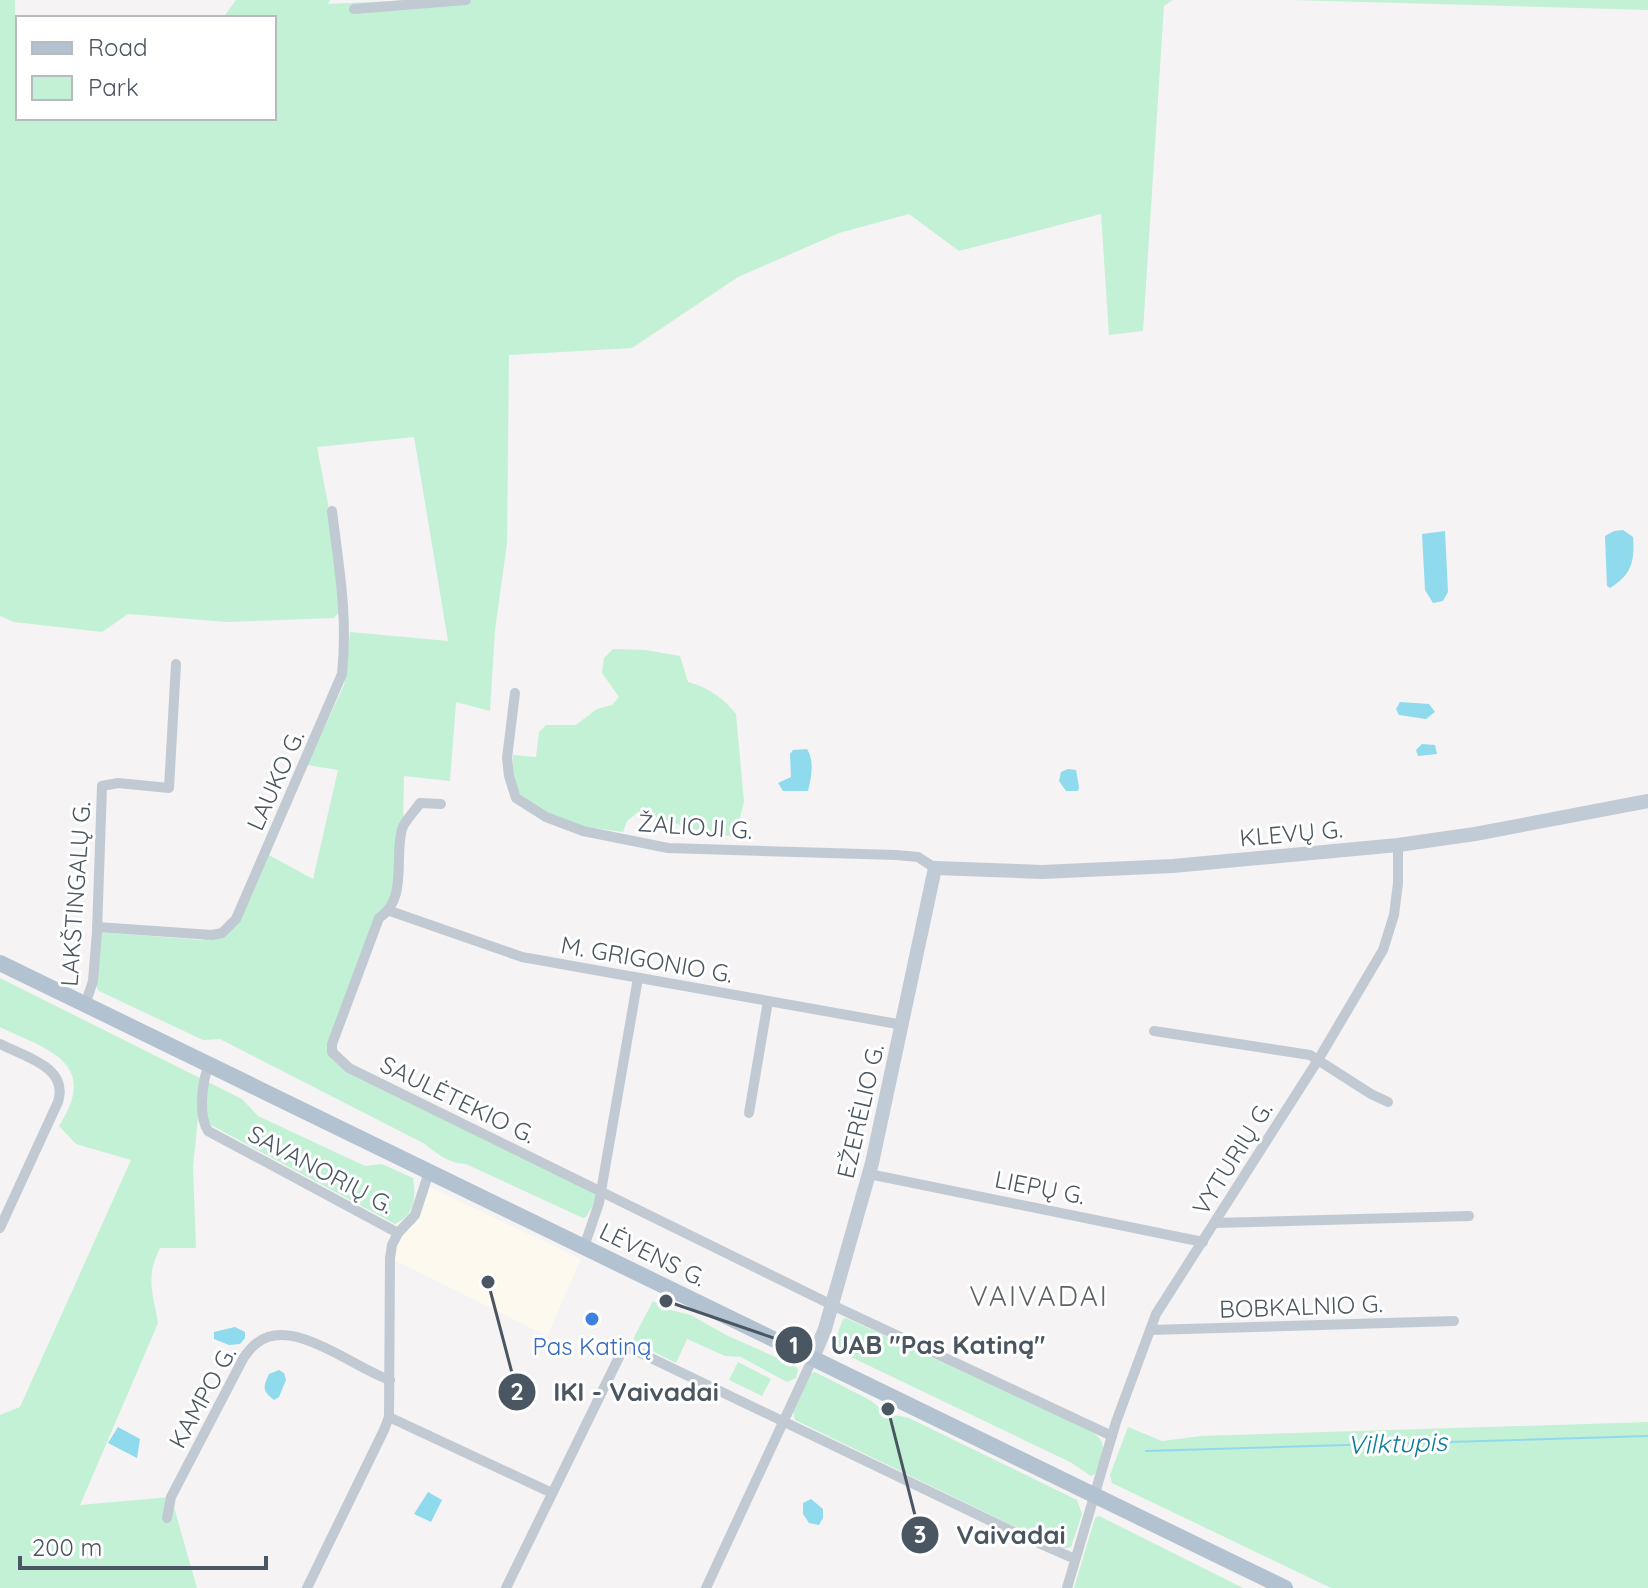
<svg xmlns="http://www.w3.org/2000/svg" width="1648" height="1588" font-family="Quicksand,sans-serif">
<rect width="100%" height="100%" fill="#f5f3f3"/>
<polygon fill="#fdf9ef" points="425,1185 581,1259 547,1336 390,1258"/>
<g fill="#c3f1d5">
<path d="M0,0H15V93L18,94V118H274V18H223L236,0H330L328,4L414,0H1173L1164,6L1143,331L1109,335L1101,214L959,251L909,214L839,233L738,277L632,348L509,355L507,543L495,630L490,711L456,702L450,781L404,776L403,828L396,893L379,918L332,1044L337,1058L601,1192L586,1217L583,1218L466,1164C450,1164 437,1154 425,1144L220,1039L203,1040L99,991L93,981L97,932L202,940L226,935L267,854L313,879L338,770L307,765L344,685L350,632L448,641L414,437L317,447L330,514L343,608L334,618L227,622L128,614L102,632L14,622L0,616Z"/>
<polygon points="1290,0 1648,0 1648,10"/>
<path d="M613,649L645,650L680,656L688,682C707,687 724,698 736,714L744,802L735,836L713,835L638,812L627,821L623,832L573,825L523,800L512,776L513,755L536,757L539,732L546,725H576L597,709L612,705L619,697L602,673L604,658Z"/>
<path d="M0,978L242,1099L258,1116L365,1166L382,1164L413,1178C416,1198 415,1215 395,1224L198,1118L193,1166L196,1248H160C145,1279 153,1291 158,1323L80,1505L171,1497L197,1588H0V1415L20,1407L131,1160L76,1144L59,1126C100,1062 48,1050 0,1027Z"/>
<polygon points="653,1301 666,1309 691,1315 726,1335 796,1366 798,1370 796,1378 787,1382 741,1357 725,1356 687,1339 676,1363 632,1341"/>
<path d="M846,1318L1089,1430C1111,1443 1102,1452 1096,1473L1091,1476L1070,1462L832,1348L843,1319Z"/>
<polygon points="738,1362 771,1379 762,1396 729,1380"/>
<polygon points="815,1372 870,1400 886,1413 909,1418 1077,1500 1082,1514 1071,1547 1061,1549 795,1420 793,1411 810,1374"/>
<polygon points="1648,1422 1648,1588 1331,1588 1112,1483 1110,1475 1128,1427 1162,1441 1201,1436"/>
<polygon points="1099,1516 1243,1588 1074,1588 1095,1518"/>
</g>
<g fill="#90daee">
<path d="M1623,530L1633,537C1635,562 1631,575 1610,588L1607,586L1605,536L1614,531Z"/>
<polygon points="1445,531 1448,592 1443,601 1433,603 1425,590 1422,534"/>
<polygon points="1400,702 1429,704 1435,712 1426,719 1399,715 1396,709"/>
<polygon points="1422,744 1435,745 1437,754 1418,756 1416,750"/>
<path d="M807,749C815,762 811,778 808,791H783L778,783L791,777L790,754L793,750Z"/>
<polygon points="1068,769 1076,770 1079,787 1078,791 1066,791 1059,781 1061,772"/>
<polygon points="235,1327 245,1332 245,1338 240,1344 229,1345 214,1339 214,1332"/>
<path d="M279,1370L284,1373L286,1380L279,1397L274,1400C262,1391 263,1387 269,1374Z"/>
<polygon points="118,1427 140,1439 137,1458 108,1443"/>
<polygon points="428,1492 442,1500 431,1522 414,1514"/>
<polygon points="811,1499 823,1509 823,1518 819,1525 809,1523 803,1514 803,1503"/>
</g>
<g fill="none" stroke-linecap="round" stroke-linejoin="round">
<polyline stroke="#90daee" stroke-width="2" points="1146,1451 1648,1436"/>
<g stroke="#c1cad2" stroke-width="10">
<polyline points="354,9 466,0"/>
<polyline points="515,693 507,758 509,776 516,798 546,817 583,831 668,848 896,855 918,857 935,868"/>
<path d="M441,804L420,803C415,811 405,820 402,829C394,858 408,899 379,918L332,1044V1052L349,1068L832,1305L1112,1436"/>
<polyline points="390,911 522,957 903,1025"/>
<path d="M97,927L212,935L222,933L236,919L342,674C348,616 339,568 332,511"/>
<polyline points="85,1005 93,981 97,932 102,786 118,783 169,788 176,664"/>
<polyline points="1154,1031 1310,1055 1371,1094 1388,1102"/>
<path d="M0,1044C25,1057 69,1067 58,1102L0,1228"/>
<path d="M209,1065C202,1081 198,1116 208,1131L398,1233L392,1245L390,1258L389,1417L384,1430L307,1588"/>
<polyline points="749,1113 768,1001"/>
<polyline points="869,1174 1203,1242"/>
<polyline points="1214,1223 1469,1216"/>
<polyline points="398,1233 415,1215 429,1172"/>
<polyline points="584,1247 599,1203 638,978"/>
<polyline points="1150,1330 1454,1321"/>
<polyline points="389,1417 552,1493"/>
<path d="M167,1518L171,1497L244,1357C248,1352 252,1346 257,1343C292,1315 355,1369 390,1380"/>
<polyline points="506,1588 621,1353 630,1348 1018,1534 1075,1559"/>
<polyline points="706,1588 812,1360"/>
<polyline points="1067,1588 1116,1422 1156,1314 1318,1060 1383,950 1394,915 1398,883 1398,845"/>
</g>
<polyline stroke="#c1cbd6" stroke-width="14" points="812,1360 825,1329 872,1163 935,868 1042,872 1173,866 1398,845 1475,834 1648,801"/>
<polyline stroke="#b3c2d1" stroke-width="16" points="0,963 1285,1588"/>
</g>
<circle fill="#3f7fe0" stroke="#fff" stroke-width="3" cx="592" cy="1319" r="8"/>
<g text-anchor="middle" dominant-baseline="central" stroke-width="6" stroke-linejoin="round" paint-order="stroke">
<g font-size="24" fill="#4a5661" stroke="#fff">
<text transform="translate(275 780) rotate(-66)">LAUKO G.</text>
<text transform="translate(695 826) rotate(4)">ŽALIOJI G.</text>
<text transform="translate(1291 833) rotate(-5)">KLEVŲ G.</text>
<text transform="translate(75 894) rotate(-86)">LAKŠTINGALŲ G.</text>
<text transform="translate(647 959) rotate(10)">M. GRIGONIO G.</text>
<text transform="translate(458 1099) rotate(26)">SAULĖTEKIO G.</text>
<text transform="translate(860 1111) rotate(-77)">EŽERĖLIO G.</text>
<text transform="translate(1232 1158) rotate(-58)">VYTURIŲ G.</text>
<text transform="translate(321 1169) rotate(28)">SAVANORIŲ G.</text>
<text transform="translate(1040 1187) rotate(11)">LIEPŲ G.</text>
<text transform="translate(653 1254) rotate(26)">LĖVENS G.</text>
<text transform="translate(1301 1306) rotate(-2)">BOBKALNIO G.</text>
<text transform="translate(202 1397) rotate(-61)">KAMPO G.</text>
</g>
<g font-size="24" fill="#366cbe" stroke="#fff">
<text x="592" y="1346">Pas Katiną</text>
</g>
<g font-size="26" font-style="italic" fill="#0c7c9b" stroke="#fff">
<text transform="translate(1397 1443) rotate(-2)">Vilktupis</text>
</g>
<g font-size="28" letter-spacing="2" fill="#5f6368" stroke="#fff">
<text x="1039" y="1295">VAIVADAI</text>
</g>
</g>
<path fill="none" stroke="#4a5661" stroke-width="3" d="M666 1301L794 1345M488 1282L517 1392M888 1409L920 1535"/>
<g fill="#4a5661" stroke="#fff" stroke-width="3">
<circle cx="666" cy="1301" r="8"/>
<circle cx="488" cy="1282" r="8"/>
<circle cx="888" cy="1409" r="8"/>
<circle cx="794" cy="1345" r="20"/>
<circle cx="517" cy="1392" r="20"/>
<circle cx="920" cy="1535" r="20"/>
</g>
<g font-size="24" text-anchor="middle" font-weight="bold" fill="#fff">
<text x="794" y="1354">1</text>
<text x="517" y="1400">2</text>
<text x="920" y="1543">3</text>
</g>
<g font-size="26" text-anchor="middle" font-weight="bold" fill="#4a5661" stroke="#fff" stroke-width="6" stroke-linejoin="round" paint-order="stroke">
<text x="938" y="1354">UAB "Pas Katiną"</text>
<text x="636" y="1401">IKI - Vaivadai</text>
<text x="1011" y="1544">Vaivadai</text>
</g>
<rect x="16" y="16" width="260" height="104" fill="#ffffff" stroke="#b7bbc0" stroke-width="2"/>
<rect x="32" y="42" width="40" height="12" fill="#b3c2d1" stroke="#b7bbc0" stroke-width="2"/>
<text x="88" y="56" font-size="24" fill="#4a5661">Road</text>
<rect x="32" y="76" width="40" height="24" fill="#c3f1d5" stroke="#b7bbc0" stroke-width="2"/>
<text x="88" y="96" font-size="24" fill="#4a5661">Park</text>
<path d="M20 1556v12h246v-12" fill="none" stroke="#4a5661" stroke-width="4"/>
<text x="32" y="1556" font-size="24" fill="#4a5661" stroke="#ffffff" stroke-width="6" paint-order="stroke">200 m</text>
</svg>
